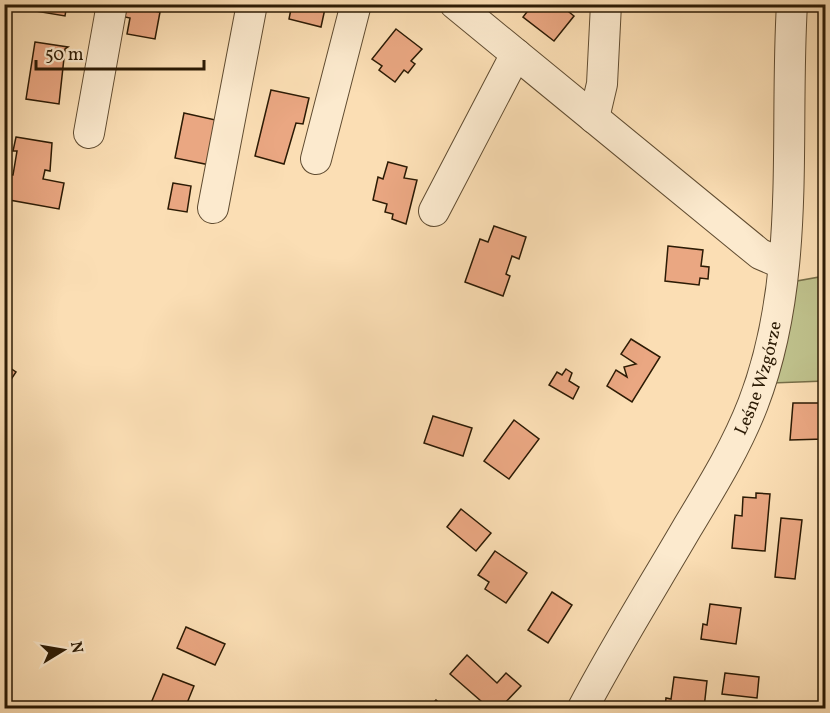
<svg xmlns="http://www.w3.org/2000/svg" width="830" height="713" font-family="Vollkorn,serif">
<rect width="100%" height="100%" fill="#fbdeb4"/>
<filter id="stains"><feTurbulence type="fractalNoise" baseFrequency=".00333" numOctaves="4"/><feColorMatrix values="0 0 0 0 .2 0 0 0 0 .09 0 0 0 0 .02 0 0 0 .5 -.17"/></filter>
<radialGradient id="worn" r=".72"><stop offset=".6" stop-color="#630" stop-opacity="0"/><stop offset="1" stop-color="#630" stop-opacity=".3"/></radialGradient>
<polygon fill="#bfc18c" stroke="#766e48" stroke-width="1.5" points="825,276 825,381 772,383 797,281"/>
<g fill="#eaa782" stroke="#2c1b05" stroke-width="1.5">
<polygon points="30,4 67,4 65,16 29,10"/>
<polygon points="127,4 155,4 154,11 160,12 155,39 127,34 130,18 125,17"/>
<polygon points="285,4 326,4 321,27 289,19 291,9 284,7"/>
<polygon points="533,4 559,4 574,16 554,41 523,17"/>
<polygon points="396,29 422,49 411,61 415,64 408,73 404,70 395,82 379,70 382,66 372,59"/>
<polygon points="35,42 68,47 65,49 59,104 26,99"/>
<polygon points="271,90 309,98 303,124 296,123 284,164 255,156"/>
<polygon points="184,113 220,121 210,165 175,158"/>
<polygon points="16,137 52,143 50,171 45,170 43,179 64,183 59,209 4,199 4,174 13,175 17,151 13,151"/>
<polygon points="388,162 407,167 404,178 417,180 406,224 392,219 393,214 385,212 387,204 373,200 378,177 383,179"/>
<polygon points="173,183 191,186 187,212 168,209"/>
<polygon points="494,226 526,237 519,259 512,256 506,274 510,276 503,296 465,282 480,239 488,242"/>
<polygon points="668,246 703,250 701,266 709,267 708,279 700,278 699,285 665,281"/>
<polygon points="631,339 660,357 632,402 607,386 616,370 627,377 624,367 636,364 621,354"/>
<polygon points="4,364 16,372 4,390"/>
<polygon points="566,369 572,373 569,381 579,387 573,399 549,385 557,372 562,375"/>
<polygon points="793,403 824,403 824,439 790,440"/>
<polygon points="433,416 472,428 463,456 424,443"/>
<polygon points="514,420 539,439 509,479 484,461"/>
<polygon points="756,493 770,494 765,551 732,548 735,515 742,516 743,497 756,498"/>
<polygon points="461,509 491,533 476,551 447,527"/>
<polygon points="781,518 802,520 795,579 775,577"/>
<polygon points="495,551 527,573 506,603 485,589 489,582 478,575"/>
<polygon points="552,592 572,605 548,643 528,630"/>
<polygon points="710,604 741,608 736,644 701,639 703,624 707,625"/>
<polygon points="186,627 225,644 215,665 177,648"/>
<polygon points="467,655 497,683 506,673 521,686 500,708 489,708 450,674"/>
<polygon points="725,673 759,677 757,698 722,694"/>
<polygon points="163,674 194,686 185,708 149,708"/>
<polygon points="674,677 707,681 704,708 665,708 666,698 671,699"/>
<polygon points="436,700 445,708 428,708"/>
</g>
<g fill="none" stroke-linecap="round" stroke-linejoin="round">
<g stroke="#604c31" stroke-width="32">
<g id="minor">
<polyline points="455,4 760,254 783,264"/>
<polyline points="594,118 602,84 606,4"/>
<polyline points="89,133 112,4"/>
<polyline points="316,159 356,4"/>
<polyline points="213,208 252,4"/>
<polyline points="434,211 516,54"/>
<path id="s1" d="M583,708C615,647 652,588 687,528C711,488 736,448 753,404C802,277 784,137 792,4"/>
</g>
</g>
<use href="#minor" stroke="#fceace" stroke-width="30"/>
</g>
<g text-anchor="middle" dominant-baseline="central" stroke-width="4.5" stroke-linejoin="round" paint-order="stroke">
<g font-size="18" fill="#2c1b05" stroke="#fceace">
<text stroke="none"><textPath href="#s1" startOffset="375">Leśne Wzgórze</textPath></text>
</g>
</g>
<rect width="830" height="713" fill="none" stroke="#fbdeb4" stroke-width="24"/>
<rect x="6" y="6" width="818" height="701" fill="none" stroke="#2c1b05" stroke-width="3"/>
<rect x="12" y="12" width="806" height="689" fill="none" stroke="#2c1b05" stroke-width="1.5"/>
<g transform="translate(63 650) rotate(79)" stroke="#fceace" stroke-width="4.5" paint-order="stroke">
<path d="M0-4.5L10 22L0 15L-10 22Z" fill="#2c1b05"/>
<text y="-9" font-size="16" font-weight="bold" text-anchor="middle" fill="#2c1b05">N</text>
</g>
<path d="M36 60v9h168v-9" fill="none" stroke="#2c1b05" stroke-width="3"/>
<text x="45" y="60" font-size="18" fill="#2c1b05" stroke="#fceace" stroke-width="4.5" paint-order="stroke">50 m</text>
<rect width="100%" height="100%" filter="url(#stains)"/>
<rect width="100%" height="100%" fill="url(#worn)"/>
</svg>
